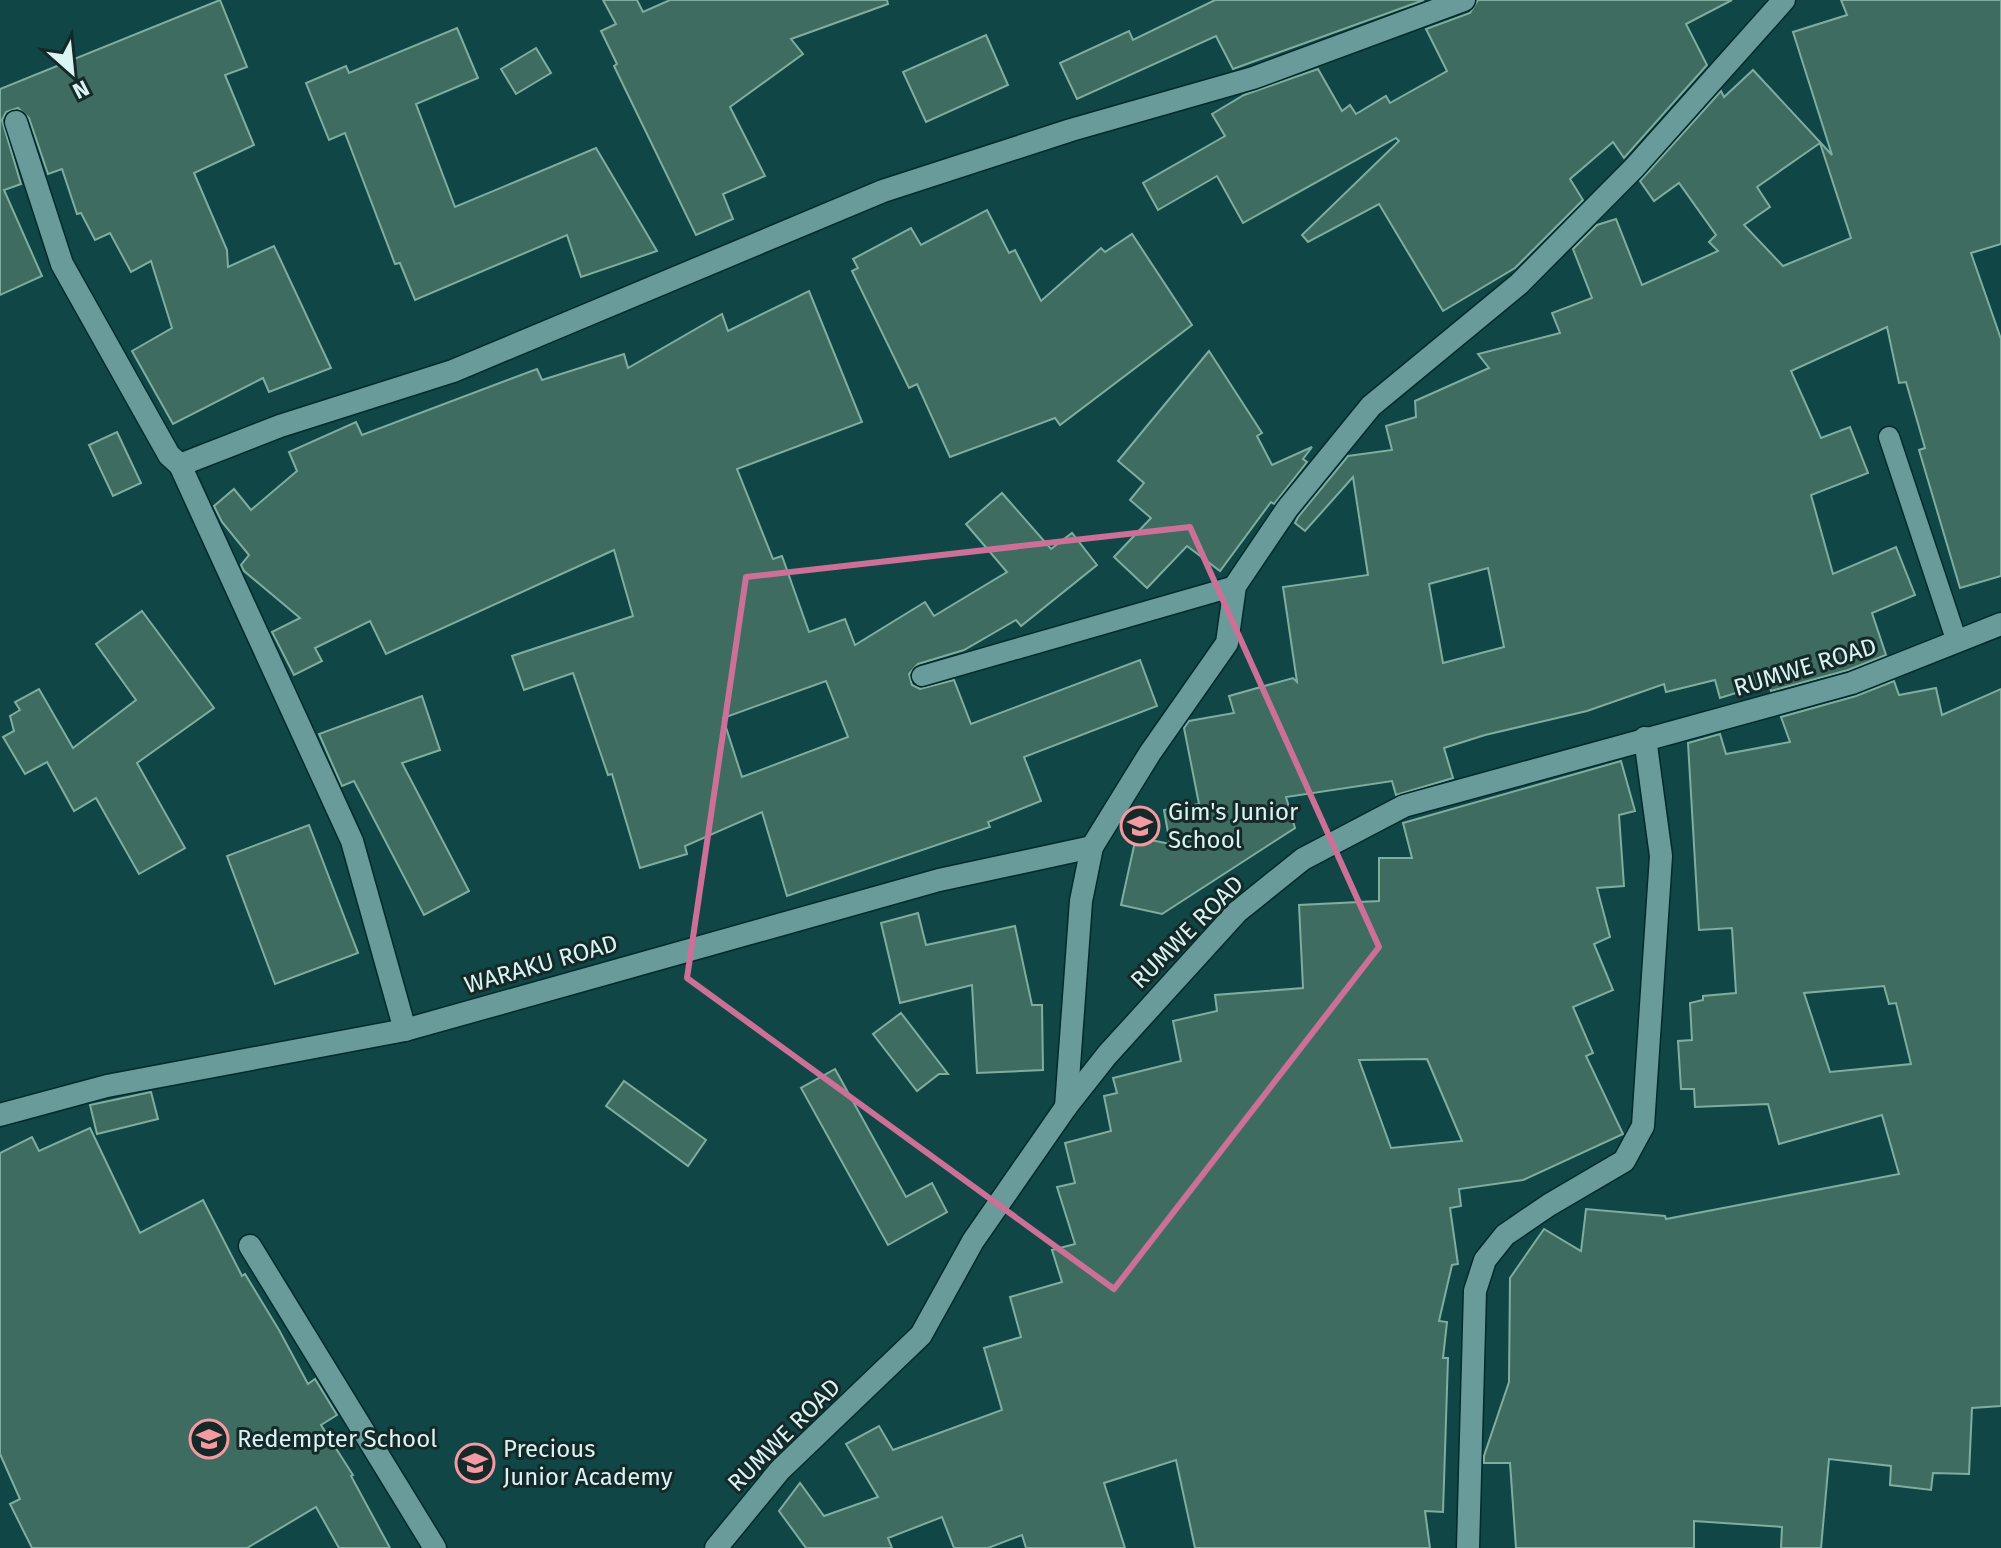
<svg xmlns="http://www.w3.org/2000/svg" width="2001" height="1548" font-family="'Fira Sans',sans-serif">
<rect width="100%" height="100%" fill="#114646"/>
<g fill="#3f6c60" stroke="#7faea0" stroke-width="2" fill-rule="evenodd">
<polygon points="220,0 247,67 225,75 254,145 194,173 227,250 228,267 274,246 331,368 269,392 263,378 173,424 132,351 172,328 151,261 131,272 110,233 95,240 81,213 77,214 62,169 48,174 29,118 18,108 6,112 2,120 21,184 4,190 42,276 0,295 0,89"/>
<polygon points="603,0 637,0 643,12 670,0 887,0 888,4 791,39 803,54 730,107 765,176 723,194 733,219 696,235 614,66 617,64 601,31 616,24"/>
<polygon points="1215,0 1424,0 1233,69 1216,36 1077,99 1060,63 1129,31 1133,40"/>
<polygon points="1478,0 1732,0 1686,24 1707,65 1624,158 1613,142 1570,179 1583,200 1515,268 1443,311 1379,204 1308,242 1302,235 1399,141 1396,138 1243,223 1217,176 1158,210 1143,183 1225,136 1212,114 1244,95 1318,69 1342,111 1350,105 1356,114 1386,96 1390,103 1447,71 1426,29 1470,13"/>
<path d="M1841,0H2001V244L1971,253L2001,339V576L1960,588L1919,450L1925,448L1906,382L1899,383L1887,327L1791,371L1821,438L1850,427L1868,473L1811,495L1833,574L1896,547L1915,595L1872,613L1886,655L1848,670L1771,691L1768,683L1720,698L1715,680L1666,692L1664,684L1587,711L1485,735L1444,748L1453,778L1396,795L1392,781L1286,797L1295,828L1162,914L1121,905L1136,837L1170,844L1164,810L1199,804L1184,728L1189,721L1234,713L1229,696L1293,678L1297,682L1283,587L1368,575L1353,477L1305,531L1295,523L1298,517L1348,456L1392,450L1386,426L1416,417L1415,401L1489,368L1478,354L1560,333L1552,313L1592,298L1573,249L1597,225L1616,219L1642,285L1718,251L1709,242L1716,235L1679,183L1654,201L1640,181L1721,91L1724,97L1753,70L1832,155L1793,32L1847,15ZM1820,143L1851,238L1783,266L1744,225L1770,207L1757,187ZM1488,568L1504,647L1443,663L1429,584Z"/>
<polygon points="457,28 478,78 416,104 455,207 596,148 657,251 581,277 567,235 415,300 400,263 395,264 345,133 329,140 306,83 346,66 349,73"/>
<polygon points="986,35 1008,85 926,122 903,72"/>
<polygon points="536,48 551,73 516,94 501,69"/>
<polygon points="987,210 1009,253 1015,250 1041,301 1101,248 1105,252 1132,234 1192,325 1060,425 1055,418 950,457 917,384 909,388 852,271 858,268 853,259 911,228 921,245"/>
<path d="M809,291L862,422L737,469L773,559L782,556L809,632L845,619L855,645L925,602L934,616L1007,572L966,524L1002,493L1051,549L1072,533L1097,565L1021,626L1016,620L964,650L918,664L909,674L912,685L920,689L954,680L971,724L1140,660L1157,706L1024,757L1041,801L988,822L990,827L787,896L762,812L685,846L687,854L640,868L612,774L608,775L573,673L524,690L512,656L633,616L614,550L386,654L370,621L315,648L322,661L294,675L272,632L300,618L244,571L241,565L249,555L222,522L214,506L234,489L251,510L297,471L289,452L356,422L362,435L537,369L542,380L624,354L628,368L722,314L728,331ZM826,681L848,737L742,777L723,718Z"/>
<polygon points="1209,351 1262,433 1257,436 1272,465 1312,447 1303,459 1307,462 1274,504 1271,502 1220,571 1187,546 1147,588 1114,557 1151,518 1130,500 1144,483 1118,461"/>
<polygon points="117,432 141,483 113,496 89,445"/>
<polygon points="142,611 214,708 137,763 185,848 139,874 96,798 74,811 47,762 25,774 3,737 14,731 10,716 20,710 15,702 39,689 73,748 136,700 96,644"/>
<path d="M1894,681L1899,695L1936,688L1942,715L2001,689V1406L1972,1408L1969,1474L1933,1473L1931,1490L1890,1485L1891,1466L1829,1459L1821,1548H1781L1782,1527L1694,1521V1548H1516L1510,1463H1484V1456L1509,1382L1510,1278L1544,1229L1581,1251L1586,1209L1665,1216L1666,1219L1899,1174L1882,1115L1779,1144L1768,1104L1695,1107L1694,1089H1681L1678,1041L1692,1040L1690,1003L1703,1000V996L1736,993L1732,928L1699,930L1688,743L1720,734L1726,754L1790,742L1781,717L1856,696ZM1884,986L1889,1004L1896,1003L1911,1064L1830,1072L1804,993Z"/>
<polygon points="422,696 440,750 402,763 469,891 424,915 354,781 342,786 319,734"/>
<path d="M1621,761L1635,811L1619,815L1624,886L1597,888L1610,937L1594,944L1613,990L1573,1007L1593,1053L1586,1056L1623,1134L1523,1180L1459,1189L1461,1206L1450,1208L1458,1264L1452,1265L1439,1321L1447,1322L1443,1358H1448L1443,1512L1425,1511L1430,1548H1195L1176,1460L1104,1483L1125,1548H1026L1022,1535L988,1548H954L942,1517L888,1538L892,1548H806L779,1511L800,1483L824,1516L878,1497L846,1444L879,1426L893,1450L1002,1410L984,1348L1021,1337L1010,1297L1062,1282L1052,1250L1075,1244L1057,1187L1075,1183L1065,1143L1111,1131L1104,1096L1117,1093L1113,1078L1181,1061L1173,1021L1217,1011L1215,995L1303,988L1299,905L1379,901V858H1412L1403,823ZM1427,1059L1462,1141L1391,1148L1359,1060Z"/>
<polygon points="309,825 358,953 275,984 227,856"/>
<polygon points="918,913 926,945 1015,926 1032,1005 1042,1005 1043,1070 977,1073 972,985 900,1003 881,923"/>
<polygon points="901,1013 948,1074 939,1074 917,1091 873,1034"/>
<polygon points="835,1069 906,1197 932,1183 947,1212 888,1245 801,1088"/>
<polygon points="624,1081 706,1140 688,1166 606,1106"/>
<polygon points="151,1092 158,1119 97,1134 90,1105"/>
<polygon points="90,1128 140,1233 203,1200 242,1276 245,1274 279,1330 308,1384 315,1379 337,1415 321,1425 353,1475 351,1476 390,1548 339,1548 316,1507 247,1548 32,1548 10,1504 20,1499 0,1454 0,1153 32,1137 39,1151"/>
</g>
<g fill="none" stroke-linecap="round" stroke-linejoin="round">
<g stroke="#022b2b" stroke-width="23">
<g id="service">
<polyline points="1889,437 1957,642"/>
<polyline points="922,676 1235,586"/>
</g>
</g>
<g stroke="#022b2b" stroke-width="25">
<g id="minor">
<polyline points="16,122 62,264 169,455 180,465 280,426 453,371 883,191 1071,130 1253,78 1464,0"/>
<polyline points="180,465 352,841 405,1030"/>
<polyline points="1066,1107 1081,901 1092,847 1150,753 1227,643 1235,586 1287,509 1371,406 1519,284 1634,168 1784,0"/>
<polyline points="0,1115 107,1086 405,1030 939,880 1092,847"/>
<polyline points="250,1246 435,1548"/>
<polyline points="716,1548 780,1470 921,1335 973,1241 1066,1107 1107,1055 1237,912 1303,859 1404,806 1852,683 2001,624"/>
<polyline points="1468,1548 1475,1291 1485,1260 1505,1235 1549,1205 1624,1161 1643,1126 1661,856 1645,738"/>
</g>
</g>
<use href="#service" stroke="#699b9a" stroke-width="20"/>
<use href="#minor" stroke="#699b9a" stroke-width="22"/>
</g>
<path fill="none" stroke="#cc7098" stroke-width="6" stroke-linejoin="round" d="M1190,527L1379,947L1114,1289L687,978L746,577Z"/>
<defs>
<g id="school-ring" transform="scale(2)"><circle r="9.5" fill="#142928" stroke="#f49aa2" stroke-width="1.5"/><path d="M0-5L7-2L0 1L-7-2ZM-4 1L0 2.5L4 1V4Q0 6-4 4Z" fill="#f49aa2"/></g>
</defs>
<g fill-rule="evenodd">
<use href="#school-ring" x="1140" y="826"/>
<use href="#school-ring" x="209" y="1439"/>
<use href="#school-ring" x="475" y="1463"/>
</g>
<g text-anchor="middle" dominant-baseline="central" stroke-width="6" stroke-linejoin="round" paint-order="stroke">
<g font-size="24" fill="#daf4f3" stroke="#142928">
<text transform="translate(1805 667) rotate(-17)">RUMWE ROAD</text>
<text transform="translate(1187 932) rotate(-45)">RUMWE ROAD</text>
<text transform="translate(541 964) rotate(-16)">WARAKU ROAD</text>
<text transform="translate(784 1435) rotate(-45)">RUMWE ROAD</text>
</g>
<g font-size="24" fill="#daf4f3" stroke="#142928" text-anchor="start">
<text x="1168" y="812">Gim's Junior<tspan x="1168" dy="28">School</tspan></text>
<text x="237" y="1439">Redempter School</text>
<text x="503" y="1449">Precious<tspan x="503" dy="28">Junior Academy</tspan></text>
</g>
</g>
<g transform="translate(72 72) rotate(153)" stroke="#142928" stroke-width="6" paint-order="stroke">
<path d="M0-6L14 30L0 20L-14 30Z" fill="#daf4f3"/>
<text y="-12" font-size="22" font-weight="bold" text-anchor="middle" fill="#daf4f3">N</text>
</g>
</svg>
